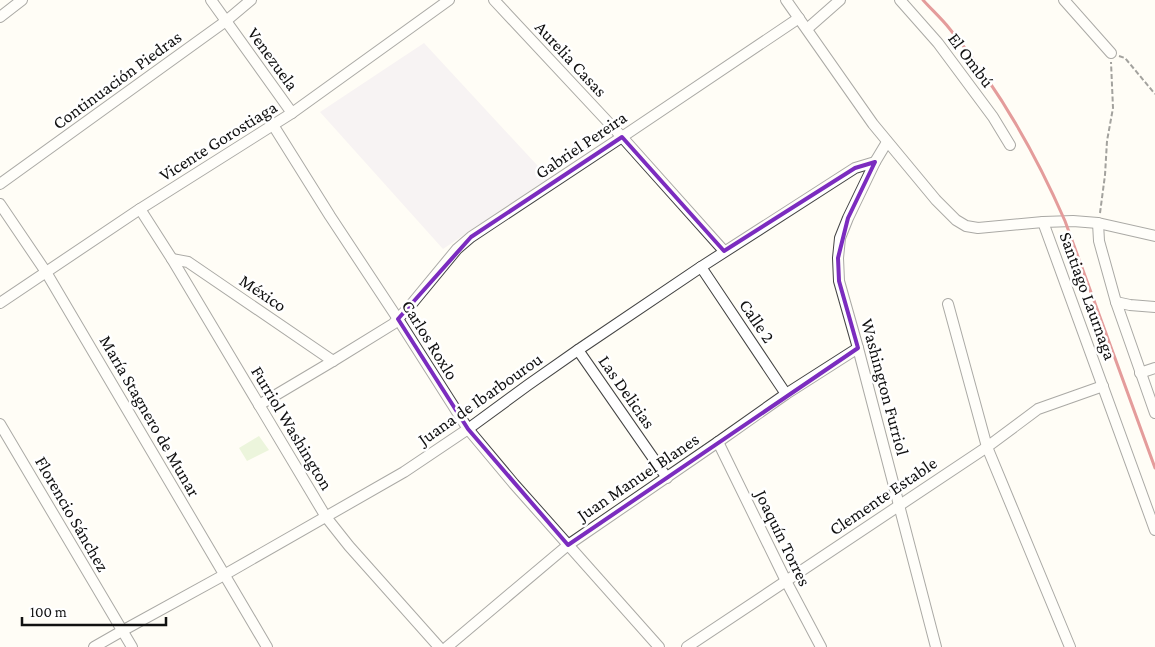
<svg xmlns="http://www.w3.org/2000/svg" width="1155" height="647" font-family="'Crimson Pro',serif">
<rect width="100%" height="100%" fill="#fffdf5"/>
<polygon fill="#eee6ef" points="424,43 549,178 443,249 320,112"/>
<polygon fill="#d5ebbd" points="259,436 269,450 247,461 239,448"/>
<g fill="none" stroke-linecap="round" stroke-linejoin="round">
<g stroke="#444" stroke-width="12">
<g id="minor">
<polyline points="211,0 292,113"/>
<polyline points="494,0 622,137 724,251"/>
<polyline points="786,0 873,124 936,200 956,220 966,226 978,228 1043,222 1073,221 1098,223 1155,236"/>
<polyline points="900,0 938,43 993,117 1010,145"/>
<polyline points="1064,0 1111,53"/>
<polyline points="0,17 22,0"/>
<polyline points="807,29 840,0"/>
<polyline points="273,125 330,216 398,319 468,429 514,484 659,647"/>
<polyline points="887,142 875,162 848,218 840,238 838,258 839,281 858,348 936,647"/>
<polyline points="0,184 226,21 251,0"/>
<polyline points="0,204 46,272 267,647"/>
<polyline points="140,209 172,259 326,517 349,546 439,647"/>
<polyline points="1043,222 1155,530"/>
<polyline points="1098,223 1099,241 1116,302 1155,413"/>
<polyline points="172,259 188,262 333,361"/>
<polyline points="701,267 786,394"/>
<polyline points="1116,302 1130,305 1155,307"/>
<polyline points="0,303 140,209 292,113 449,0"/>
<polyline points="948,304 987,447 1070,647"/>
<polyline points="578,350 667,478"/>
<polyline points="1140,373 1155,368"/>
<polyline points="259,405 333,361 393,324 410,306 457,249 471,237 622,137 799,18"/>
<polyline points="0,424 132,647"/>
<polyline points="718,442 786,581 821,647"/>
<polyline points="94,647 122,631 224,575 404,472 468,429 528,385 578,350 701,267 855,168 875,162"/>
<polyline points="447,647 568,545 718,442 786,394 858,348"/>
<polyline points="687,647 987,447 1038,409 1103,386"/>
</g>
</g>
<g stroke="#333" stroke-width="2" stroke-dasharray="5 2.5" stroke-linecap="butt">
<polyline points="1119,56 1125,58 1155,94"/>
<polyline points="1100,213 1105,175 1107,141 1113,108 1111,62"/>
</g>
<use href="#minor" stroke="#fff" stroke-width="10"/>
<path stroke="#c4262e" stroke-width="3" d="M923,0C931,9 941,18 949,28C997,86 1035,152 1065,221L1155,468"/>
</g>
<path d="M0 0H1155V647H0ZM622,137L724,251L855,168L875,162L848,218L838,258L839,281L858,348L568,545L468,429L398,319L471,237Z" fill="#fffdf5" fill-opacity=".55" fill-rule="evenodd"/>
<path fill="none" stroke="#7b2cbf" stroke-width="4" stroke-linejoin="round" d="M622,137L724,251L855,168L875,162L848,218L838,258L839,281L858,348L568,545L468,429L398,319L471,237Z"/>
<g text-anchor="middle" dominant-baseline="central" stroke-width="5" stroke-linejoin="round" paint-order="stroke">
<g font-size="18" fill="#111" stroke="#fff">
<text transform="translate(273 59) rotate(54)">Venezuela</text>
<text transform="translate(571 59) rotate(47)">Aurelia Casas</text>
<text transform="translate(971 60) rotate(53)">El Ombú</text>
<text transform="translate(117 80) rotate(-36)">Continuación Piedras</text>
<text transform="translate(218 141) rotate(-32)">Vicente Gorostiaga</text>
<text transform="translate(581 145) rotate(-34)">Gabriel Pereira</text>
<text transform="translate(263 293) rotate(34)">México</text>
<text transform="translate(1088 296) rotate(70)">Santiago Laurnaga</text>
<text transform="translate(757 321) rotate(56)">Calle 2</text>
<text transform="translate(430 340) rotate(58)">Carlos Roxlo</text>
<text transform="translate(885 387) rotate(75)">Washington Furriol</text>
<text transform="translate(627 392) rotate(55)">Las Delicias</text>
<text transform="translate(480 399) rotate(-35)">Juana de Ibarbourou</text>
<text transform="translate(150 416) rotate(60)">María Stagnero de Munar</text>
<text transform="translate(292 428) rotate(59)">Furriol Washington</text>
<text transform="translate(638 477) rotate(-34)">Juan Manuel Blanes</text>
<text transform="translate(883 496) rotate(-34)">Clemente Estable</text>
<text transform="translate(72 514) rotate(60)">Florencio Sánchez</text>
<text transform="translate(783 538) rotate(64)">Joaquín Torres</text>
</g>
</g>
<path d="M22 617v8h144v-8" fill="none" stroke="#111111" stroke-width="2.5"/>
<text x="30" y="617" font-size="15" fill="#111111" stroke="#ffffff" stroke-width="4" paint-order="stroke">100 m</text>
</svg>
